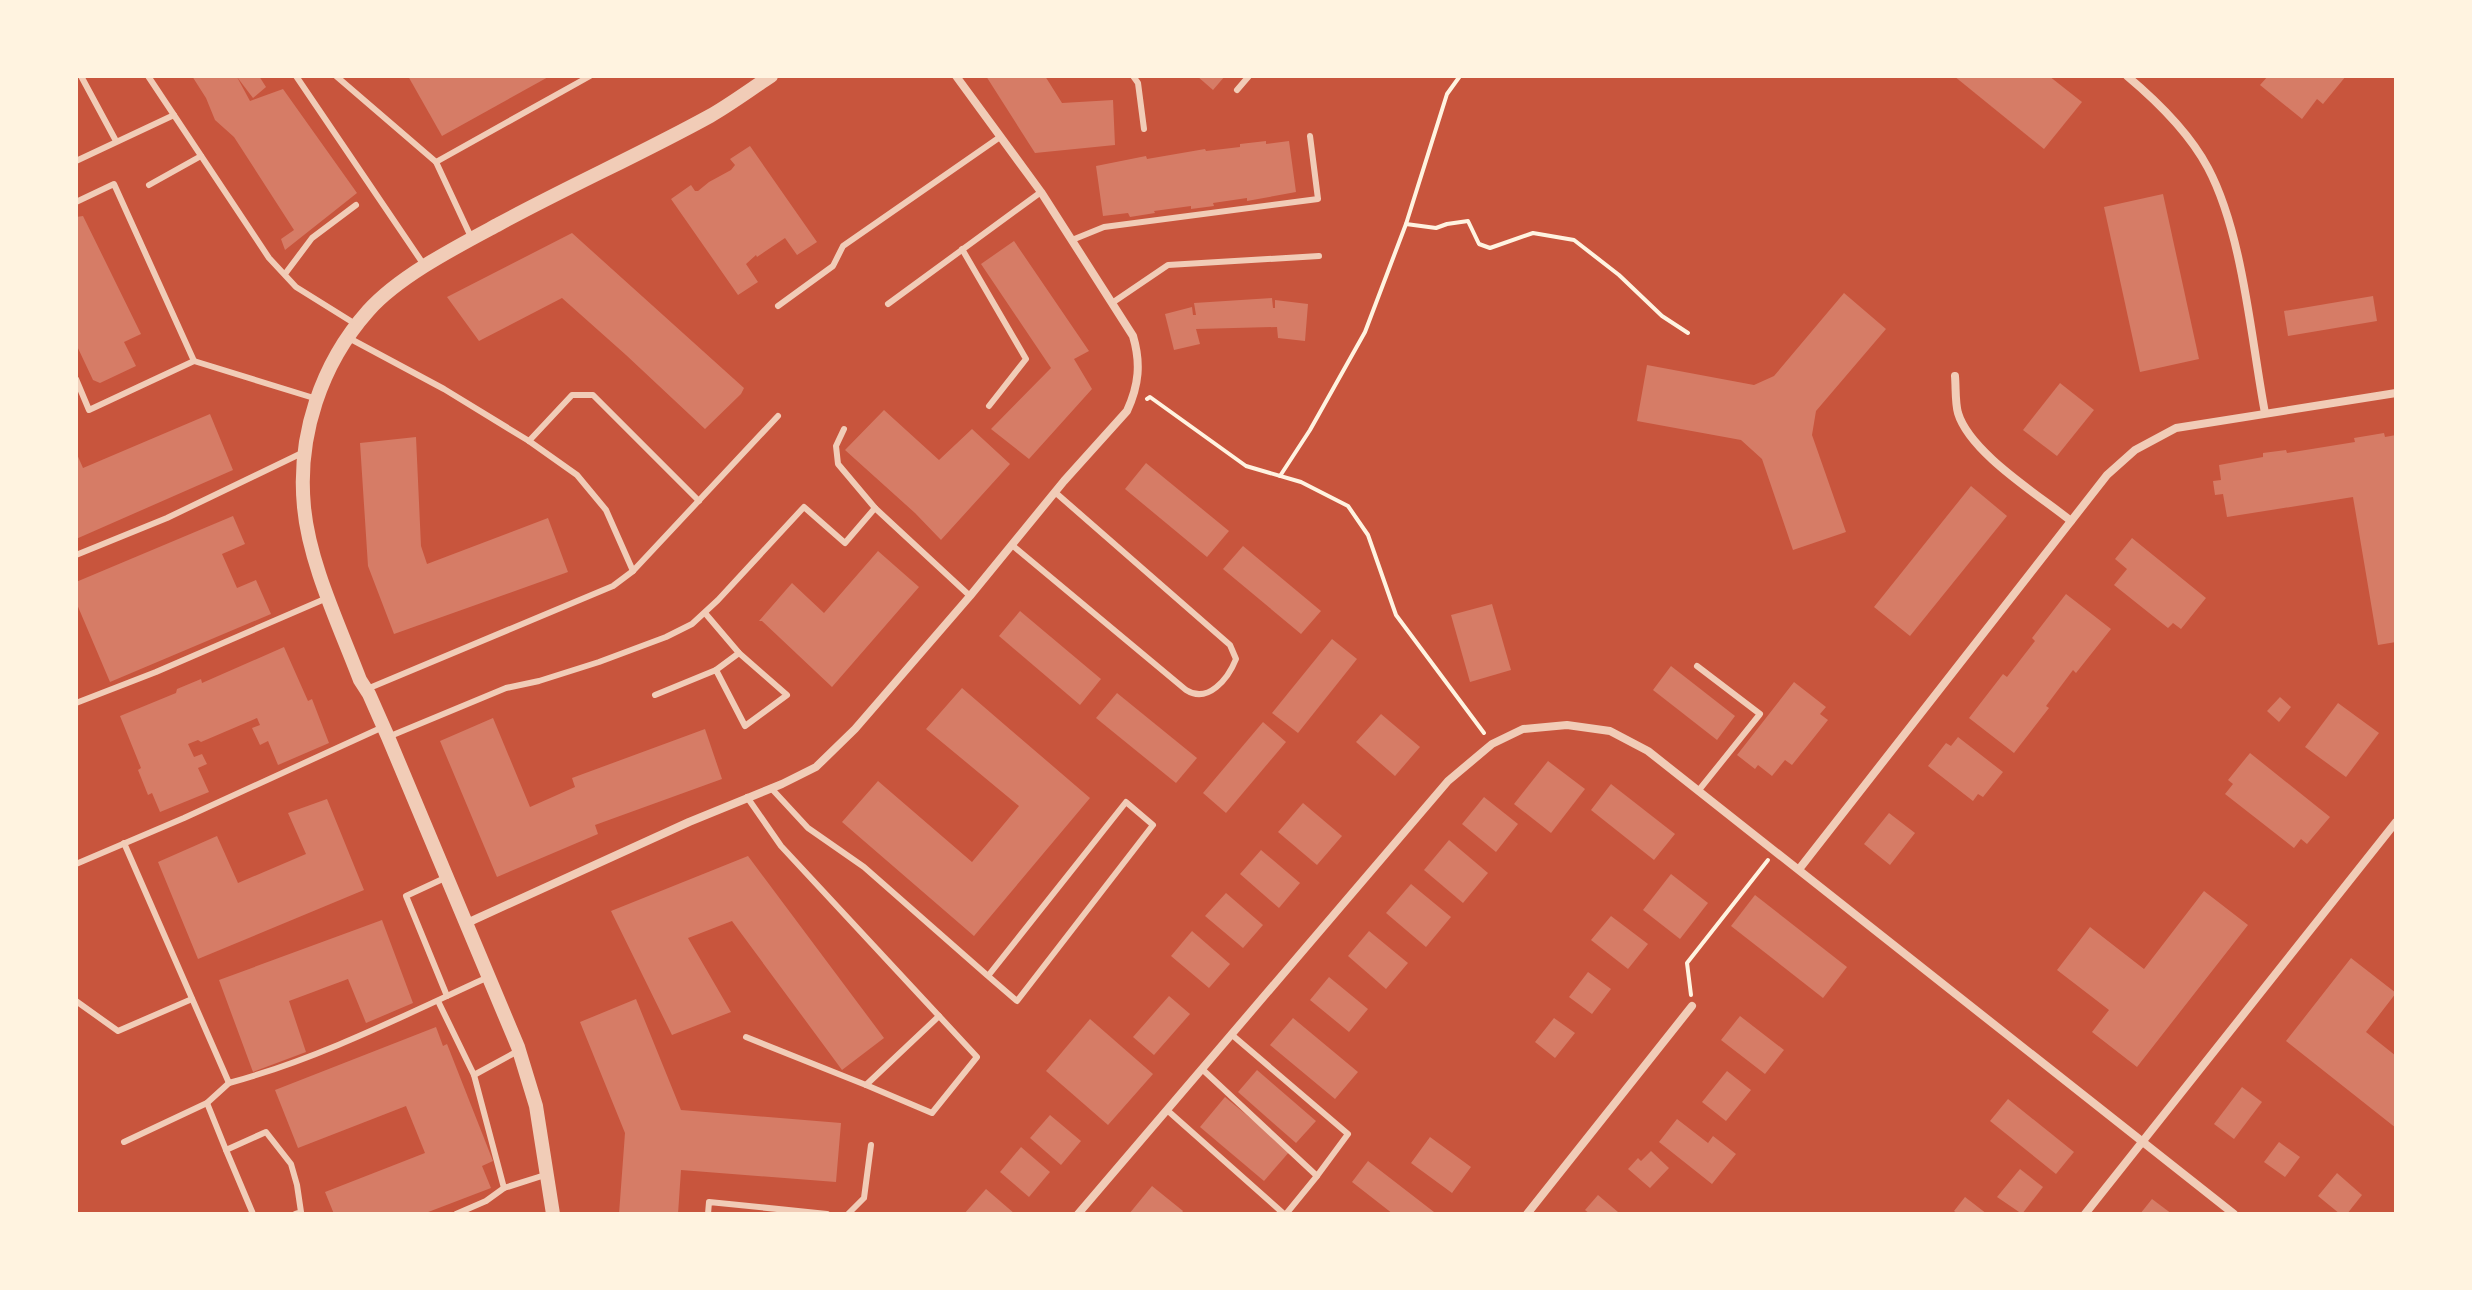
<svg xmlns="http://www.w3.org/2000/svg" width="2472" height="1290" font-family="Bitter,serif">
<rect width="100%" height="100%" fill="#c8553d"/>
<g fill="#d67c66">
<polygon points="192,76 259,76 266,87 253,98 237,77 250,101 283,89 357,193 285,250 281,239 294,230 234,137 215,120 206,98"/>
<polygon points="408,76 550,76 442,136"/>
<polygon points="986,76 1045,76 1062,103 1113,100 1115,145 1035,153"/>
<polygon points="1197,76 1225,76 1213,90"/>
<polygon points="1954,76 2049,76 2082,102 2044,149"/>
<polygon points="2268,76 2346,76 2323,104 2317,99 2302,119 2260,85"/>
<polygon points="1266,141 1266,144 1289,141 1296,192 1247,201 1247,198 1213,203 1214,206 1191,209 1191,206 1154,211 1155,213 1130,217 1128,213 1103,216 1096,166 1146,156 1147,159 1205,149 1206,151 1240,147 1240,144"/>
<polygon points="750,146 817,242 797,255 785,238 757,257 756,255 746,264 758,282 738,295 671,199 691,185 695,191 698,191 709,182 731,170 735,165 730,159"/>
<polygon points="2163,194 2199,359 2140,372 2104,207"/>
<polygon points="83,216 141,334 124,342 136,366 100,383 93,380 76,344 76,217"/>
<polygon points="572,233 744,388 741,394 705,429 626,355 562,298 479,341 447,297"/>
<polygon points="1014,241 1089,351 1074,359 1092,389 1029,459 991,429 1051,368 981,264"/>
<polygon points="1844,293 1886,329 1816,411 1812,435 1846,532 1793,550 1762,459 1741,440 1637,421 1647,365 1754,385 1774,376"/>
<polygon points="2373,296 2377,321 2288,336 2284,311"/>
<polygon points="1272,298 1273,308 1275,308 1275,300 1308,304 1305,341 1278,338 1277,327 1196,329 1200,344 1174,350 1165,314 1192,307 1193,315 1196,315 1194,303"/>
<polygon points="2060,383 2094,410 2057,456 2023,430"/>
<polygon points="884,410 939,460 972,429 1010,464 941,540 915,513 845,450"/>
<polygon points="210,414 233,470 76,539 76,452 83,468"/>
<polygon points="2384,433 2385,437 2396,435 2396,642 2378,645 2353,497 2227,517 2223,494 2215,495 2213,481 2221,480 2219,465 2263,457 2263,453 2286,450 2287,453 2355,442 2354,438"/>
<polygon points="416,437 421,546 427,564 548,518 568,572 394,634 368,566 360,443"/>
<polygon points="1146,463 1229,531 1207,557 1125,489"/>
<polygon points="1971,486 2007,516 1910,636 1874,607"/>
<polygon points="233,516 245,544 222,554 237,588 256,580 271,614 110,682 76,602 76,582"/>
<polygon points="2132,538 2206,598 2181,629 2173,623 2168,628 2114,585 2127,569 2115,559"/>
<polygon points="1243,546 1321,611 1301,634 1223,569"/>
<polygon points="878,551 919,587 832,687 762,621 759,621 792,583 824,613"/>
<polygon points="2066,594 2111,629 2076,673 2073,670 2046,706 2049,708 2014,753 1969,718 2003,674 2007,677 2035,641 2032,638"/>
<polygon points="1492,604 1511,670 1470,682 1451,615"/>
<polygon points="1020,611 1101,679 1080,705 999,636"/>
<polygon points="1332,639 1357,659 1298,733 1272,713"/>
<polygon points="284,647 308,701 312,699 329,743 278,765 268,741 260,745 252,728 260,725 257,718 201,742 198,740 188,744 194,757 202,754 207,764 198,768 209,792 160,812 152,793 148,795 138,770 141,768 120,716 176,693 177,689 201,679 202,683"/>
<polygon points="1671,666 1735,716 1717,740 1653,690"/>
<polygon points="1794,682 1826,707 1820,714 1828,720 1792,765 1785,760 1772,776 1758,765 1755,769 1737,755"/>
<polygon points="962,688 1090,798 974,936 842,822 878,781 972,862 1019,806 926,729"/>
<polygon points="1117,693 1197,758 1176,783 1096,718"/>
<polygon points="2280,697 2291,707 2279,722 2267,711"/>
<polygon points="2338,703 2379,733 2346,777 2305,747"/>
<polygon points="1381,714 1420,747 1395,776 1356,742"/>
<polygon points="493,718 530,807 575,787 572,778 705,729 722,779 595,825 598,834 497,877 440,741"/>
<polygon points="1263,722 1286,742 1226,813 1203,793"/>
<polygon points="1958,737 2003,772 1983,797 1978,794 1973,801 1928,766 1946,743 1951,746"/>
<polygon points="2250,753 2330,817 2307,844 2301,839 2294,848 2225,794 2233,784 2228,780"/>
<polygon points="1548,761 1585,789 1551,833 1514,804"/>
<polygon points="1611,784 1675,834 1654,860 1591,810"/>
<polygon points="1484,797 1518,824 1496,852 1462,824"/>
<polygon points="327,799 364,890 198,959 158,862 217,836 238,883 306,854 288,813"/>
<polygon points="1303,803 1342,836 1317,865 1278,832"/>
<polygon points="1889,813 1915,833 1890,865 1864,844"/>
<polygon points="1449,840 1488,873 1463,903 1424,870"/>
<polygon points="1261,850 1300,883 1279,908 1240,874"/>
<polygon points="748,856 884,1038 842,1070 732,921 688,938 731,1012 672,1035 611,911"/>
<polygon points="1671,874 1708,903 1680,939 1643,910"/>
<polygon points="1411,884 1451,917 1426,947 1386,913"/>
<polygon points="2204,891 2248,925 2137,1067 2092,1032 2109,1010 2057,970 2090,927 2144,969"/>
<polygon points="1226,893 1263,925 1243,948 1205,916"/>
<polygon points="1755,895 1847,967 1823,998 1731,926"/>
<polygon points="1611,916 1648,944 1628,969 1591,940"/>
<polygon points="382,920 413,1003 366,1023 348,979 289,1001 306,1052 253,1072 219,980"/>
<polygon points="1192,931 1230,964 1209,988 1171,956"/>
<polygon points="1369,931 1408,963 1386,989 1348,956"/>
<polygon points="2351,958 2396,993 2366,1032 2396,1056 2396,1128 2286,1041"/>
<polygon points="1588,972 1611,989 1592,1014 1569,997"/>
<polygon points="1329,977 1368,1009 1349,1032 1310,1000"/>
<polygon points="1169,996 1190,1014 1154,1055 1133,1037"/>
<polygon points="636,999 681,1110 841,1123 836,1182 681,1170 678,1214 619,1214 625,1133 580,1022"/>
<polygon points="1740,1016 1784,1050 1765,1074 1721,1040"/>
<polygon points="1293,1018 1358,1072 1335,1099 1270,1045"/>
<polygon points="1554,1018 1575,1033 1555,1058 1535,1042"/>
<polygon points="1090,1019 1153,1074 1108,1125 1046,1071"/>
<polygon points="436,1027 443,1046 447,1044 493,1161 482,1166 491,1188 423,1214 334,1214 325,1192 425,1153 406,1106 298,1148 275,1090"/>
<polygon points="1257,1070 1316,1121 1296,1143 1238,1092"/>
<polygon points="1727,1071 1751,1090 1726,1121 1702,1102"/>
<polygon points="2242,1087 2262,1102 2234,1139 2214,1124"/>
<polygon points="1225,1097 1290,1151 1264,1181 1200,1127"/>
<polygon points="2008,1099 2074,1152 2056,1174 1990,1121"/>
<polygon points="1050,1115 1081,1141 1061,1165 1030,1138"/>
<polygon points="1677,1119 1708,1143 1713,1136 1736,1154 1712,1184 1659,1142"/>
<polygon points="1430,1137 1471,1167 1452,1193 1411,1163"/>
<polygon points="2279,1142 2300,1157 2285,1177 2264,1162"/>
<polygon points="1021,1147 1050,1172 1029,1197 1000,1172"/>
<polygon points="1651,1151 1669,1168 1650,1188 1628,1169 1638,1158 1641,1161"/>
<polygon points="1368,1161 1434,1212 1432,1214 1393,1214 1352,1182"/>
<polygon points="2020,1169 2043,1187 2022,1214 1997,1197"/>
<polygon points="2337,1173 2362,1195 2347,1214 2340,1214 2318,1196"/>
<polygon points="1152,1186 1183,1211 1181,1214 1129,1214"/>
<polygon points="986,1189 1015,1214 964,1214"/>
<polygon points="1598,1195 1618,1212 1617,1214 1590,1214 1585,1210"/>
<polygon points="1965,1197 1987,1214 1958,1214 1954,1211"/>
<polygon points="2152,1199 2172,1214 2140,1214"/>
</g>
<g fill="none" stroke-linecap="round" stroke-linejoin="round">
<g stroke="#fff3e0" stroke-width="4">
<polyline points="1406,224 1436,228 1447,224 1468,221 1479,244 1490,248 1533,233 1574,240 1619,275 1662,316 1688,333"/>
<polyline points="1147,399 1150,397 1246,466 1301,482 1348,506 1368,535 1396,615 1484,733"/>
<polyline points="1280,476 1310,430 1365,332 1406,224 1447,94 1460,76"/>
<polyline points="1691,995 1687,963 1768,860"/>
</g>
<g stroke="#f1ccb7" stroke-width="6">
<polyline points="81,76 116,141"/>
<polyline points="148,76 269,258 296,287 357,325"/>
<polyline points="296,76 424,265"/>
<polyline points="336,76 436,162"/>
<polyline points="1133,76 1138,83 1144,129"/>
<polyline points="1237,90 1249,76"/>
<polyline points="76,161 174,115"/>
<polyline points="149,185 201,156"/>
<polyline points="76,202 114,184 194,361"/>
<polyline points="471,237 436,162 590,76"/>
<polyline points="1072,240 1104,227 1318,199 1310,136"/>
<polyline points="962,249 1026,359 989,406"/>
<polyline points="285,274 312,238 356,205"/>
<polyline points="1112,303 1168,265 1319,256"/>
<polyline points="888,304 1041,192"/>
<polyline points="778,306 833,266 843,246 1000,137"/>
<polyline points="347,337 444,389 529,441 577,475 606,510 633,571 613,586 367,689"/>
<polyline points="76,379 89,410 194,361 317,399"/>
<polyline points="844,429 836,446 838,464 875,508 970,596"/>
<polyline points="529,441 572,395 593,395 699,501"/>
<path d="M1012,545L1186,690C1208,704 1228,679 1236,659L1230,645L1056,493"/>
<polyline points="76,555 167,518 304,452"/>
<polyline points="633,571 778,416"/>
<polyline points="1697,666 1760,714 1699,790"/>
<polyline points="716,670 739,653"/>
<polyline points="655,695 716,670 745,726 787,695 739,653 705,613"/>
<polyline points="76,703 156,672 327,598"/>
<polyline points="388,737 506,688 539,681 599,662 666,637 692,624 718,600 804,507 845,543 875,508"/>
<polyline points="771,788 808,828 864,867 988,976 1126,802 1153,825 1017,1001 988,976"/>
<path d="M124,843L229,1083C318,1059 403,1016 486,978"/>
<polyline points="76,864 184,818 383,727"/>
<polyline points="447,996 406,896 447,877"/>
<polyline points="76,1001 118,1031 192,999"/>
<polyline points="438,1001 474,1075 518,1051"/>
<polyline points="746,1037 866,1085 939,1016 781,846 747,797"/>
<polyline points="1202,1069 1317,1176 1348,1134 1231,1034"/>
<polyline points="474,1075 504,1188 545,1175"/>
<polyline points="866,1085 932,1113 977,1057 939,1016"/>
<polyline points="207,1103 226,1150 266,1132 291,1164 297,1185 301,1212 295,1214"/>
<polyline points="1167,1110 1284,1214"/>
<polyline points="124,1142 207,1103 229,1083"/>
<polyline points="226,1150 253,1214"/>
<polyline points="456,1214 486,1201 504,1188"/>
<polyline points="708,1214 709,1202 827,1214"/>
<polyline points="848,1214 864,1198 871,1145"/>
<polyline points="1286,1214 1317,1176"/>
</g>
<g stroke="#f1ccb7" stroke-width="8">
<path d="M2127,76C2158,102 2189,132 2208,168C2243,234 2251,339 2265,413"/>
<path d="M1955,376C1956,388 1955,402 1958,413C1970,453 2039,495 2071,521"/>
<polyline points="1800,868 2107,475 2135,450 2176,428 2396,393"/>
<path d="M467,923L689,822L782,784L816,767L855,729L970,596L1064,481L1127,411C1139,385 1141,363 1133,336L1041,192L956,76"/>
<polyline points="1078,1214 1448,781 1492,744 1523,729 1567,725 1610,731 1648,751 2234,1214"/>
<polyline points="1527,1214 1692,1006"/>
<polyline points="2085,1214 2396,822"/>
</g>
<path stroke="#f1ccb7" stroke-width="14" d="M553,1214L536,1106L518,1047L388,737L369,694L360,680C340,627 309,563 304,507C297,436 321,364 368,311C399,276 458,246 499,224C569,186 641,154 710,116C731,104 751,89 771,76"/>
</g>
<rect width="2472" height="1290" fill="none" stroke="#fff3e0" stroke-width="156"/>
</svg>
